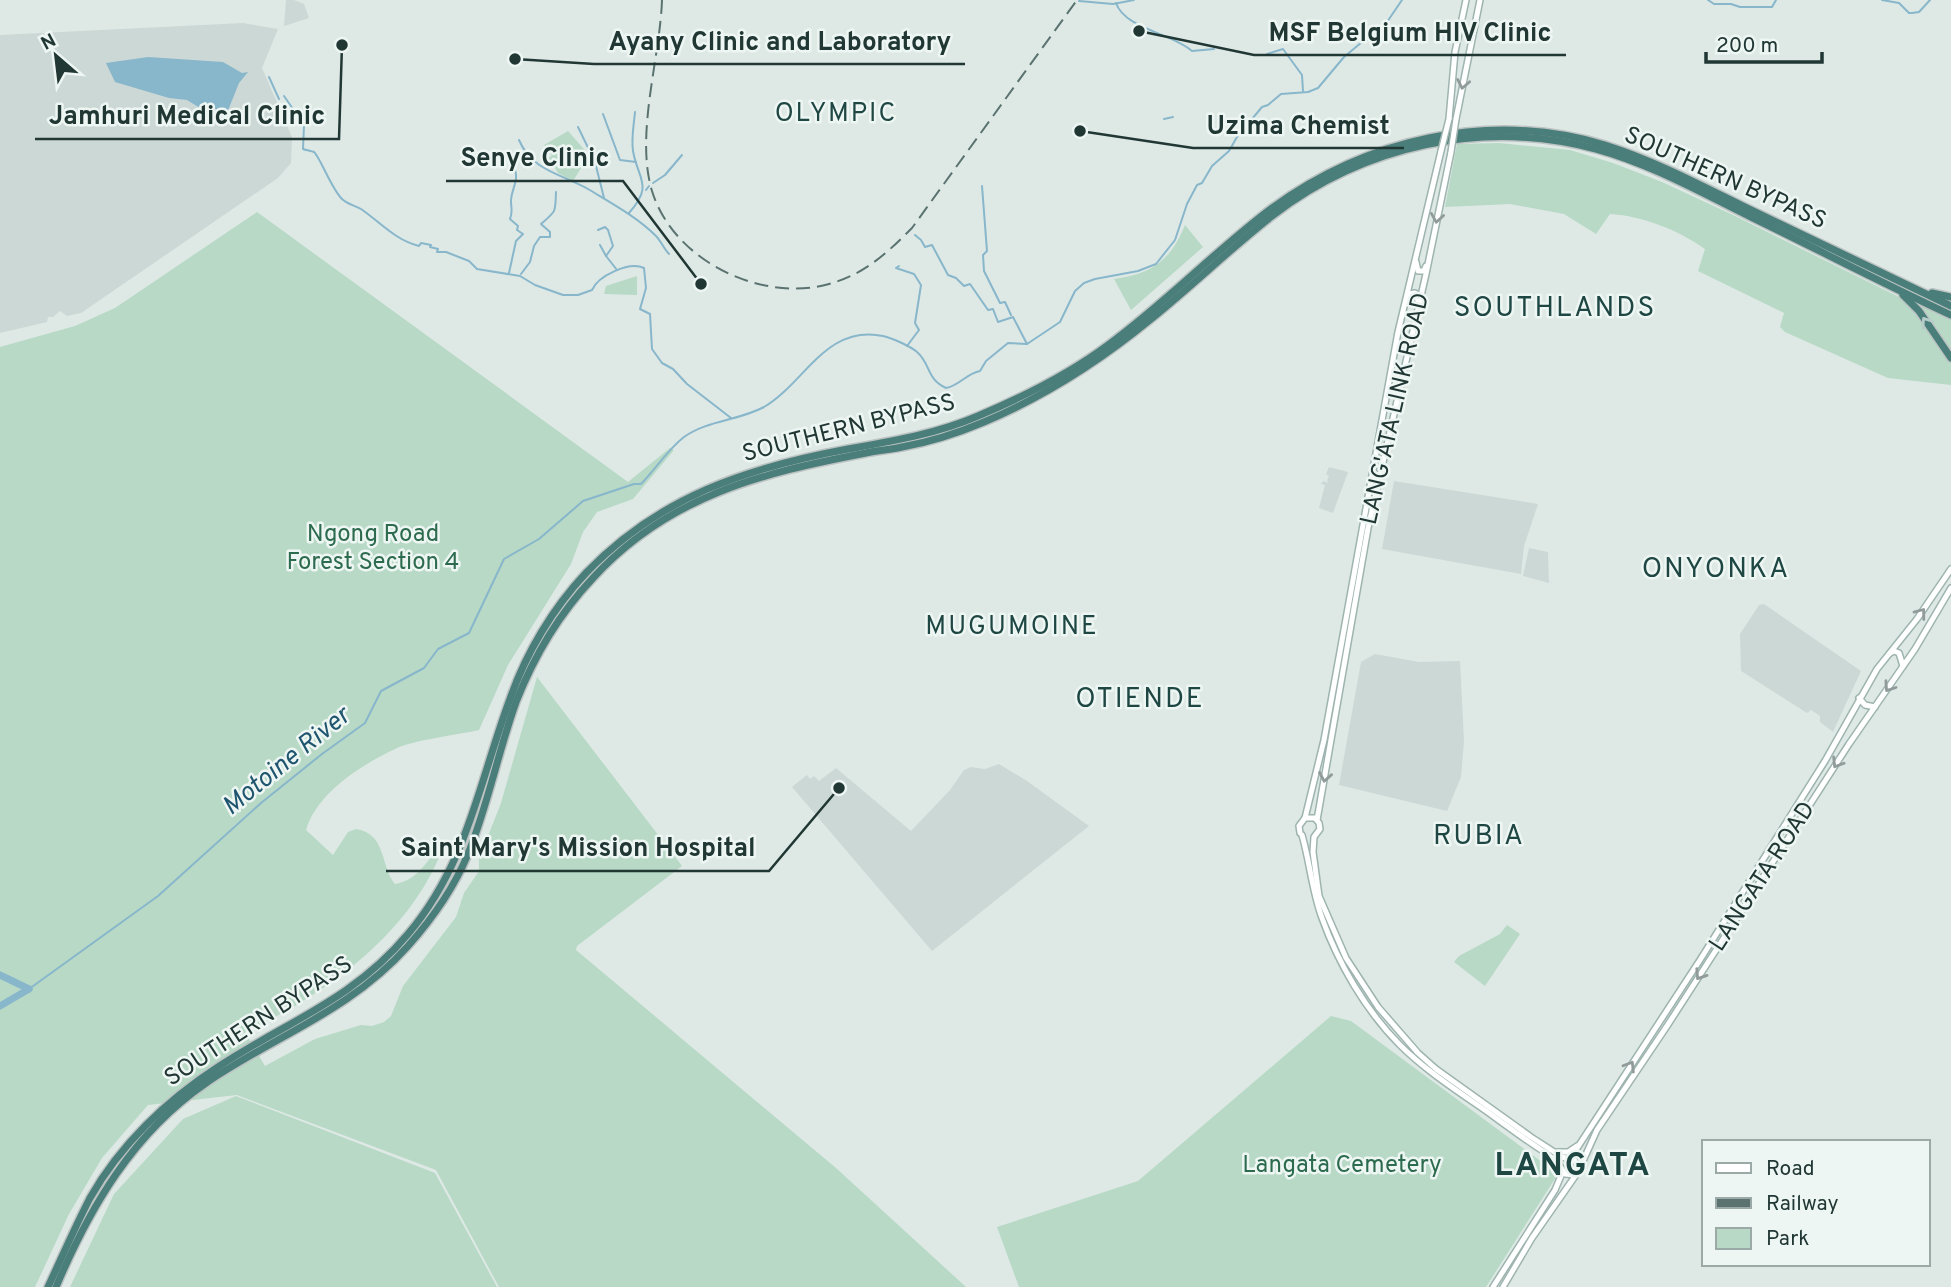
<svg xmlns="http://www.w3.org/2000/svg" width="1951" height="1287" font-family="Overpass,sans-serif">
<rect width="100%" height="100%" fill="#dee9e5"/>
<g fill="#ccd8d5">
<polygon points="286,0 294,0 304,4 309,18 284,26"/>
<polygon points="243,23 278,29 262,68 292,137 291,163 278,178 81,313 67,316 60,311 53,317 48,317 47,322 0,333 0,35"/>
<polygon points="1329,467 1348,472 1333,513 1319,508 1325,485 1321,484 1323,481 1329,483 1327,481 1329,476 1326,474"/>
<polygon points="1394,481 1538,504 1524,546 1521,574 1382,549"/>
<polygon points="1529,548 1548,552 1549,583 1523,576"/>
<polygon points="1764,604 1861,671 1833,732 1820,722 1820,716 1811,710 1807,713 1741,671 1740,634 1759,605"/>
<polygon points="1375,654 1419,662 1460,661 1464,741 1461,777 1447,811 1339,785 1361,662"/>
<polygon points="999,764 1027,781 1089,826 932,951 792,787 807,775 810,779 814,776 819,781 836,768 911,831 950,790 964,770 971,767 985,769"/>
</g>
<g fill="#b7d9c6">
<polygon points="568,131 589,155 573,181 558,173 549,158 552,155 544,145"/>
<path d="M1499,143L1570,150L1613,163L1662,182L1733,215L1901,298L1914,312L1951,362V385L1888,378L1785,332L1780,327L1784,313L1698,271L1705,249C1678,230 1643,216 1610,214L1596,234L1564,214L1510,204L1445,207L1457,144Z"/>
<path d="M257,212L628,482L670,448L674,450L633,499L597,512L583,532L571,564L508,665L479,730C457,735 413,740 395,749C361,765 317,793 306,830L333,855L348,832L356,829C387,834 380,866 395,884C421,880 429,855 446,839C416,930 329,993 245,1032L265,1066L315,1039L361,1025L372,1026L384,1022L391,1016L403,986L456,917L464,893L479,871V859L501,803L537,677L682,866L577,946L576,950L836,1168L966,1287H499L436,1170L237,1095L148,1105L102,1158L69,1214L35,1287H0V347L75,326L115,308Z"/>
<path d="M1185,225L1203,247L1131,310L1114,279C1152,274 1171,260 1185,225Z"/>
<polygon points="637,276 637,295 604,294 606,286"/>
<polygon points="1905,294 1951,317 1951,354"/>
<polygon points="1507,925 1520,934 1485,986 1454,962 1459,956 1500,934"/>
<polygon points="1331,1016 1351,1021 1558,1174 1486,1287 1019,1287 997,1227 1138,1181"/>
<polygon points="236,1096 435,1173 497,1287 70,1287 114,1194 183,1119"/>
</g>
<polygon fill="#88b6cb" points="148,57 223,62 242,73 248,72 239,83 227,113 208,106 200,108 187,100 169,98 115,82 106,63"/>
<g fill="none" stroke-linecap="round" stroke-linejoin="round">
<g stroke="#88b6cb" stroke-width="2">
<polyline points="1708,0 1714,4 1731,4 1740,7 1772,7 1776,0"/>
<polyline points="1882,0 1899,3 1909,13 1912,13 1919,12 1930,0"/>
<polyline points="1079,1 1113,4 1134,0"/>
<path d="M1116,3C1125,29 1172,33 1192,51L1214,49"/>
<polyline points="1267,54 1283,49 1302,75 1303,91"/>
<polyline points="269,77 279,99"/>
<path d="M284,96L304,125L303,149C305,150 312,151 314,152C320,157 331,188 342,199C347,204 354,205 361,209C380,222 395,240 419,246L421,243L431,245L430,247L438,249L437,252H446L469,261L477,269L520,276L535,285L563,295H578L592,290C598,276 629,261 644,268L646,288L640,309L650,314L652,349L662,363L673,369L687,384L731,418"/>
<polyline points="603,114 620,160 636,162"/>
<polyline points="1164,119 1173,117"/>
<polyline points="578,127 595,162 604,198"/>
<path d="M519,140C532,171 562,174 588,189C611,203 637,217 656,236C661,241 664,249 669,254"/>
<polyline points="653,183 665,175 682,155"/>
<polyline points="982,186 987,251 983,255 984,271 1000,303 1005,302 1011,315"/>
<polyline points="646,190 649,186"/>
<path d="M629,213C654,185 638,180 633,151C631,138 634,124 635,112"/>
<polyline points="598,230 605,227 608,230 613,246 606,256 617,270"/>
<polyline points="915,235 921,240 925,247 932,245 948,275 956,278 964,286 970,284 988,310 993,309 998,322 1013,317 1027,344"/>
<polyline points="600,245 606,256"/>
<polyline points="899,266 896,268 914,274 921,285 915,323 919,330 907,346"/>
<path d="M509,273L516,241L523,234L517,230L518,226L510,219C513,212 511,208 511,201C511,190 519,181 515,170"/>
<path d="M521,274L530,262L534,246L540,237H550V232L541,224C557,210 555,213 556,192"/>
<path d="M29,989L158,896L261,803L322,754L365,723L381,691L424,668L438,649L469,633L504,559L539,539L583,501L634,484H641C656,469 667,450 684,437C708,420 738,421 764,407C805,383 826,324 883,336C892,338 910,346 917,352C931,364 926,379 946,388C959,386 967,373 980,371L986,361L1008,343L1027,344L1060,322L1075,291L1084,283L1095,279L1138,271L1156,264L1175,240L1187,204L1197,185L1202,183L1212,166L1229,151L1237,137L1262,107L1268,105L1281,94L1308,92L1318,88L1344,57L1362,42L1373,37L1385,25L1402,0"/>
</g>
<g stroke="#88b6cb" stroke-width="7">
<polyline points="0,975 29,989"/>
<polyline points="0,1006 29,989"/>
</g>
<g stroke="#9eb4af" stroke-width="8">
<g id="secondary">
<polyline points="1449,119 1455,52 1466,0"/>
<polyline points="1456,119 1480,0"/>
<polyline points="1416,262 1418,271 1424,271 1426,266"/>
<polyline points="1407,299 1409,294 1415,293 1417,295 1418,302"/>
<polyline points="1890,653 1894,651 1899,653 1903,666"/>
<polyline points="1859,698 1865,705 1875,707"/>
<polyline points="1305,818 1324,740 1398,332 1441,151"/>
<polyline points="1317,820 1368,528 1426,274 1451,152"/>
<polyline points="1300,833 1299,826 1305,818 1315,818 1319,823 1320,829 1314,837 1313,852 1319,896 1346,958 1378,1007 1418,1053 1436,1069 1531,1137 1562,1157 1575,1161 1579,1169"/>
<path d="M1302,835C1310,863 1312,891 1322,918C1338,963 1366,1011 1400,1045C1426,1071 1459,1092 1489,1113C1508,1127 1527,1141 1546,1153L1558,1163L1565,1174L1575,1175"/>
<polyline points="1557,1152 1568,1152 1577,1146"/>
<polyline points="1570,1159 1700,960 1825,761 1877,669 1917,619 1951,569"/>
<polyline points="1493,1287 1555,1190 1563,1171"/>
<polyline points="1503,1287 1532,1238 1578,1172 1597,1130 1667,1026 1849,744 1915,649 1951,588"/>
</g>
</g>
<g stroke="#bcc3c2" stroke-width="10">
<g id="trunk">
<polyline points="1932,293 1951,297"/>
<polyline points="1903,295 1919,311 1951,358"/>
<path d="M48,1287C62,1257 75,1227 90,1198C120,1145 167,1100 218,1067C286,1022 353,1000 408,934C468,863 479,782 510,699C526,653 553,608 586,573C659,497 746,468 848,449C893,441 936,434 978,416C1023,397 1069,374 1108,345C1164,304 1213,253 1268,211C1364,139 1489,110 1605,145C1656,161 1704,187 1751,210C1818,242 1884,274 1951,306"/>
<path d="M56,1287C90,1207 133,1133 206,1083C276,1035 349,1012 408,946C432,919 454,888 468,854C488,805 498,752 516,702C534,656 559,614 593,578C668,496 761,473 866,453C878,450 890,450 902,447C930,442 958,433 984,422C1043,397 1101,360 1151,319C1192,286 1230,249 1272,216C1364,145 1483,119 1596,149C1651,164 1702,193 1753,218C1819,250 1884,284 1951,315"/>
</g>
</g>
<use href="#secondary" stroke="#fff" stroke-width="5"/>
<use href="#trunk" stroke="#4a7e7a" stroke-width="7"/>
<path stroke="#5a7370" stroke-width="2" stroke-dasharray="14 7" stroke-linecap="butt" d="M662,0C660,59 635,134 652,191C673,260 760,303 829,284C865,274 887,253 912,228L1077,0"/>
<g stroke="#9eb4af" stroke-width="8" stroke-linecap="butt">
<g id="secondary-bridge">
<polyline points="1441,151 1449,119"/>
<polyline points="1451,152 1456,119"/>
</g>
</g>
<use href="#secondary-bridge" stroke="#fff" stroke-width="5"/>
</g>
<defs><path id="oneway-chevron" d="M-2-3.5L2.5 0L-2 3.5" fill="none" stroke-width="1.6" stroke-linecap="round" stroke-linejoin="round" transform="scale(1.75)"/></defs>
<g stroke="#909b9a">
<use href="#oneway-chevron" transform="translate(1463 84) rotate(101)"/>
<use href="#oneway-chevron" transform="translate(1437 218) rotate(99)"/>
<use href="#oneway-chevron" transform="translate(1921 613) rotate(-53)"/>
<use href="#oneway-chevron" transform="translate(1889 687) rotate(124)"/>
<use href="#oneway-chevron" transform="translate(1837 763) rotate(122)"/>
<use href="#oneway-chevron" transform="translate(1325 777) rotate(100)"/>
<use href="#oneway-chevron" transform="translate(1700 975) rotate(123)"/>
<use href="#oneway-chevron" transform="translate(1630 1066) rotate(-58)"/>
</g>
<use stroke="#b5ccc9" href="#oneway-chevron" transform="translate(1926 322) rotate(-124)"/>
<g text-anchor="middle" dominant-baseline="central" stroke-width="5" stroke-linejoin="round" paint-order="stroke">
<g font-size="24" fill="#203734" stroke="#eef6f3">
<text transform="translate(1725 179) rotate(24)">SOUTHERN BYPASS</text>
<text transform="translate(1396 409) rotate(-77)">LANG'ATA LINK ROAD</text>
<text transform="translate(849 429) rotate(-14)">SOUTHERN BYPASS</text>
<text transform="translate(1763 877) rotate(-57)">LANGATA ROAD</text>
<text transform="translate(259 1022) rotate(-33)">SOUTHERN BYPASS</text>
</g>
<g font-size="24" fill="#2d6b4f" stroke="#eef6f3">
<text x="373" y="535">Ngong Road<tspan x="373" dy="28">Forest Section 4</tspan></text>
<text x="1342" y="1166">Langata Cemetery</text>
</g>
<g font-size="26" letter-spacing="2" fill="#1e4744" stroke="#eef6f3">
<text x="836" y="114">OLYMPIC</text>
<text x="1012" y="627">MUGUMOINE</text>
</g>
<g font-size="26" font-style="italic" fill="#1f556f" stroke="#eef6f3">
<text transform="translate(287 762) rotate(-39)">Motoine River</text>
</g>
<g font-size="28" letter-spacing="2" fill="#1e4744" stroke="#eef6f3">
<text x="1555" y="309">SOUTHLANDS</text>
<text x="1716" y="570">ONYONKA</text>
<text x="1140" y="700">OTIENDE</text>
<text x="1479" y="837">RUBIA</text>
</g>
<g font-size="32" font-weight="bold" letter-spacing="2" fill="#1e4744" stroke="#eef6f3">
<text x="1573" y="1167">LANGATA</text>
</g>
</g>
<path fill="none" stroke="#203734" stroke-width="2.5" d="M1139 31L1254 55H1566M515 59L594 64H965M342 45L339 139H35M1080 131L1193 148H1404M701 284L623 181H446M839 788L769 871H386"/>
<g fill="#203734" stroke="#eef6f3" stroke-width="2.5">
<circle cx="1139" cy="31" r="7"/>
<circle cx="515" cy="59" r="7"/>
<circle cx="342" cy="45" r="7"/>
<circle cx="1080" cy="131" r="7"/>
<circle cx="701" cy="284" r="7"/>
<circle cx="839" cy="788" r="7"/>
</g>
<g font-size="26" text-anchor="middle" font-weight="bold" fill="#203734" stroke="#eef6f3" stroke-width="5" stroke-linejoin="round" paint-order="stroke">
<text x="1410" y="41">MSF Belgium HIV Clinic</text>
<text x="780" y="50">Ayany Clinic and Laboratory</text>
<text x="187" y="124">Jamhuri Medical Clinic</text>
<text x="1298" y="134">Uzima Chemist</text>
<text x="535" y="166">Senye Clinic</text>
<text x="578" y="856">Saint Mary's Mission Hospital</text>
</g>
<rect x="1702" y="1140" width="228" height="126" fill="#eef6f3" stroke="#9caaa7" stroke-width="2"/>
<rect x="1716" y="1163" width="35" height="10" fill="#ffffff" stroke="#9caaa7" stroke-width="2"/>
<text x="1766" y="1175" font-size="21" fill="#203734">Road</text>
<rect x="1716" y="1198" width="35" height="10" fill="#5a7370" stroke="#9caaa7" stroke-width="2"/>
<text x="1766" y="1210" font-size="21" fill="#203734">Railway</text>
<rect x="1716" y="1228" width="35" height="21" fill="#b7d9c6" stroke="#9caaa7" stroke-width="2"/>
<text x="1766" y="1245" font-size="21" fill="#203734">Park</text>
<g transform="translate(56 56) rotate(332)" stroke="#eef6f3" stroke-width="5" paint-order="stroke">
<path d="M0-5L12 26L0 18L-12 26Z" fill="#203734"/>
<text y="-10" font-size="19" font-weight="bold" text-anchor="middle" fill="#203734">N</text>
</g>
<path d="M1706 52v10h116v-10" fill="none" stroke="#203734" stroke-width="3.5"/>
<text x="1716" y="52" font-size="21" fill="#203734" stroke="#eef6f3" stroke-width="5" paint-order="stroke">200 m</text>
</svg>
